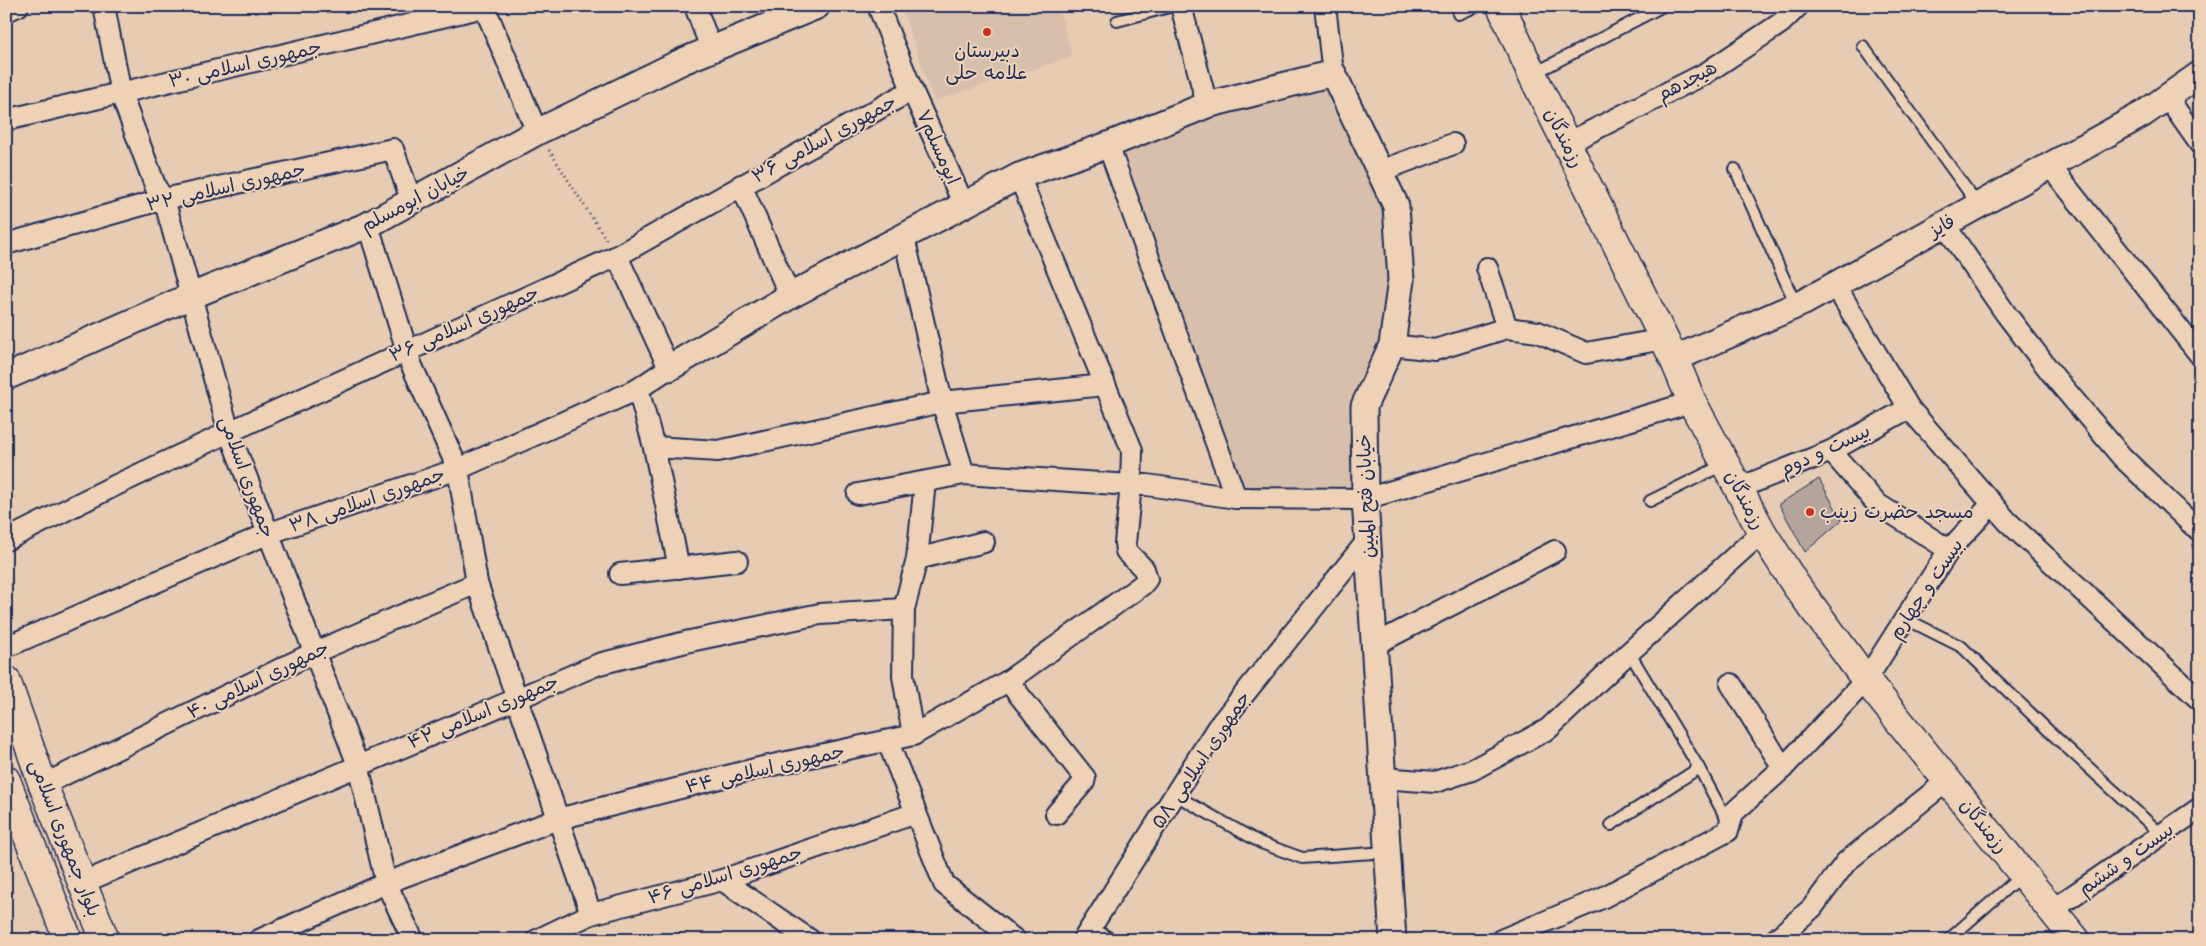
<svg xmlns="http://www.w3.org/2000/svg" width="2206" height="946" font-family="'Comic Neue','Playpen Sans Arabic',sans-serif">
<rect width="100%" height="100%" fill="#e7cbb2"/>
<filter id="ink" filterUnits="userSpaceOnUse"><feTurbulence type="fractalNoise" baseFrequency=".02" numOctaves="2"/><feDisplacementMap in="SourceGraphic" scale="10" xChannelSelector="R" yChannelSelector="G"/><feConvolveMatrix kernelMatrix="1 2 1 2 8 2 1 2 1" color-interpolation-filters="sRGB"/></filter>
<g filter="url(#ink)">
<g fill="#d8bfac">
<polygon points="901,6 1058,6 1072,57 934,101"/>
<polygon points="1333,73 1396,206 1392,345 1350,407 1365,499 1236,498 1118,141"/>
</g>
<polygon fill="#b4a49d" stroke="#1b2f5e" points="1819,479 1842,520 1805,552 1779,504"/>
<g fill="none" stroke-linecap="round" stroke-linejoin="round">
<g stroke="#1b2f5e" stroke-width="14">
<g id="service">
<polyline points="1458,14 1478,6"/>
<polyline points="1117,21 1173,6"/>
<polyline points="1863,46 1978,205"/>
<polyline points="1533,74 1663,6"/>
<polyline points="1735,169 1796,305"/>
<polyline points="1650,501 1725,464"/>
<polyline points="1904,618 1962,647 2051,733 2161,834"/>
<polyline points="1629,652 1699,768 1729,824"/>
<polyline points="1175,795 1261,843 1302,858 1387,852"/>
<polyline points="1611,825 1699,768"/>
<polyline points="1091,927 1113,940"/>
<polyline points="1948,940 2022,875"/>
</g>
</g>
<g stroke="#1b2f5e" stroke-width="24">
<g id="minor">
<polyline points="104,6 121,94 156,188 164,199 229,432 358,765 386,883 413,940"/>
<polyline points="484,6 537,132"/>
<polyline points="695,6 712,51"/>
<polyline points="878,6 912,90 964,205"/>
<polyline points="1181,6 1207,105"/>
<polyline points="1325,6 1333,73"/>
<polyline points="6,11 18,6"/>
<polyline points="2167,97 2200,144"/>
<polyline points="6,120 484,7"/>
<polyline points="1568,143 1706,73 1781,23 1798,6"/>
<polyline points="1108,145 1236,498"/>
<polyline points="2050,166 2200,355"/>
<polyline points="1380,171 1453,144"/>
<polyline points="741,185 790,296"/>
<polyline points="1944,224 2006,314 2056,379 2122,457 2200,532"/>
<polyline points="368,225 411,364 458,469 477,583 591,914"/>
<polyline points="904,237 942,402 964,474"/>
<polyline points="6,244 164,199 393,149 412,202"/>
<polyline points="1487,268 1507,328"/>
<polyline points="1835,285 1909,408 2008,522 2200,700"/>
<polyline points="1392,345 1435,350 1507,328 1538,332 1586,353 1664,339"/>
<polyline points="638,389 654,447 679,568"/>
<polyline points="654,447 718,451 942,402 1104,385"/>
<polyline points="1831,451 1876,503 1949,550"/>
<polyline points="1739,488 1831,451 1909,408"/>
<polyline points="858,494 964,474 1131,485 1147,485 1236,498 1365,499 1692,402"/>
<polyline points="6,540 112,487 229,432 617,256 912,90"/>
<polyline points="917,559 984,542"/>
<polyline points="620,574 737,561"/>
<polyline points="1374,645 1555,551"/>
<polyline points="6,647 267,534 458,469 638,389 669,368 617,256"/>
<polyline points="1008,681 1085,778 1084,782 1056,814"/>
<polyline points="1731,684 1783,768"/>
<polyline points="913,735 903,676 904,609 917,559 925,482"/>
<polyline points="888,742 944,884 1015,940"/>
<polyline points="1382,778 1435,782 1472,770 1548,729 1623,658 1762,532"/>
<polyline points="43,785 313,653 477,583"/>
<polyline points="722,880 810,940"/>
<polyline points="82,883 599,664 690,641 820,614 904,609"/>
<polyline points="2052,910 2200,808"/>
<polyline points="259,940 386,883 558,819 759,768 913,735 1008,681 1142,585 1147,579 1144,569 1126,551 1125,543 1131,485 1132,450 1019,176"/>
<polyline points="537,940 591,914 722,880 916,813"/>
<polyline points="1083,940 1217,728 1367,541"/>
<polyline points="1501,940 1602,898 1728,831 1733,813 1783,768 1866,680 1949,550 1992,504"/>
<polyline points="1775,940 1812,908 1846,862 1947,781"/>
</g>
</g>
<g stroke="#1b2f5e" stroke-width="29">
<g id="tertiary">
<polyline points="1674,359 1804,302 2143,114 2200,74"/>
<polyline points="669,368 790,296 1019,176 1108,145 1207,105 1333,73 1396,206 1401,280 1392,345 1364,406 1365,499 1393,940"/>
<polyline points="6,377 191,296 368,225 537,132 683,61 817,6"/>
</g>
</g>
<g stroke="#1b2f5e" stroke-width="31">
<g id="secondary">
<polyline points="1501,6 1532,74 1674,359 1692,402 1762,532 1795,584 1866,680 2076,940"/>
<polyline points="6,680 43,785 105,940"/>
<polyline points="6,780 68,940"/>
</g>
</g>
<polyline stroke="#1b2f5e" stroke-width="3" stroke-dasharray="1 4" stroke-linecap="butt" points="549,150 607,241"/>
<use href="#service" stroke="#efd2b6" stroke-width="10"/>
<use href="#minor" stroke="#efd2b6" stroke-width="20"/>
<use href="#tertiary" stroke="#efd2b6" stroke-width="25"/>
<use href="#secondary" stroke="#efd2b6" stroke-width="28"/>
</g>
</g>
<g fill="#c8321e" stroke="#efd2b6" stroke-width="2">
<circle cx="987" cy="32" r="5"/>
<circle cx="1810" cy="512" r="5"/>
</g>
<g text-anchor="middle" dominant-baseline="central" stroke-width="4" stroke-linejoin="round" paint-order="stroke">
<g font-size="19" fill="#1b2f5e" stroke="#efd2b6">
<text x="987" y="51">دبیرستان<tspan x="987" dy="22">علامه حلی</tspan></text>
<text x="1820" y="512" text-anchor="start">مسجد حضرت زینب</text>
</g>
<g font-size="19" fill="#1b2f5e" stroke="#efd2b6">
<text transform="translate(245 64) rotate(-13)">جمهوری اسلامی ۳۰</text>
<text transform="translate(1687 81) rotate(-28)">هیجدهم</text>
<text transform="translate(1564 138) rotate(63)">رزمندگان</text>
<text transform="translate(824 139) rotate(-29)">جمهوری اسلامی ۳۶</text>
<text transform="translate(938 147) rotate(66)">ابومسلم۷</text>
<text transform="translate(226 187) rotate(-13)">جمهوری اسلامی ۳۲</text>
<text transform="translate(415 199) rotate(-28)">خیابان ابومسلم</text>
<text transform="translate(1942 226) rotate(-29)">فایز</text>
<text transform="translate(464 324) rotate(-24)">جمهوری اسلامی ۳۶</text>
<text transform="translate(1825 450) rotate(-25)">بیست و دوم</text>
<text transform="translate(247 477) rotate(70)">جمهوری اسلامی</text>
<text transform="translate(1366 496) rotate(-92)">خیابان فتح المبین</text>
<text transform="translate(367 500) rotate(-19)">جمهوری اسلامی ۳۸</text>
<text transform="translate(1745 500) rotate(62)">رزمندگان</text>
<text transform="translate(1926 589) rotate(-56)">بیست و چهارم</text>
<text transform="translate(258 680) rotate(-26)">جمهوری اسلامی ۴۰</text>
<text transform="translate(483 712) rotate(-23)">جمهوری اسلامی ۴۲</text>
<text transform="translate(1201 760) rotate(-56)">جمهوری اسلامی ۵۸</text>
<text transform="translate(765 769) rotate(-13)">جمهوری اسلامی ۴۴</text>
<text transform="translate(1984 826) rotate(51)">رزمندگان</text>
<text transform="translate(65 838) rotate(69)">بلوار جمهوری اسلامی</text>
<text transform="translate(2126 859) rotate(-35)">بیست و ششم</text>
<text transform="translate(725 875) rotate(-17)">جمهوری اسلامی ۴۶</text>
</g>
</g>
<rect width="2206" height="946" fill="none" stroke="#efd2b6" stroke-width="25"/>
<rect x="12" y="12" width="2181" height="921" fill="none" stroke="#1b2f5e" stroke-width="2" filter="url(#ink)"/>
</svg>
